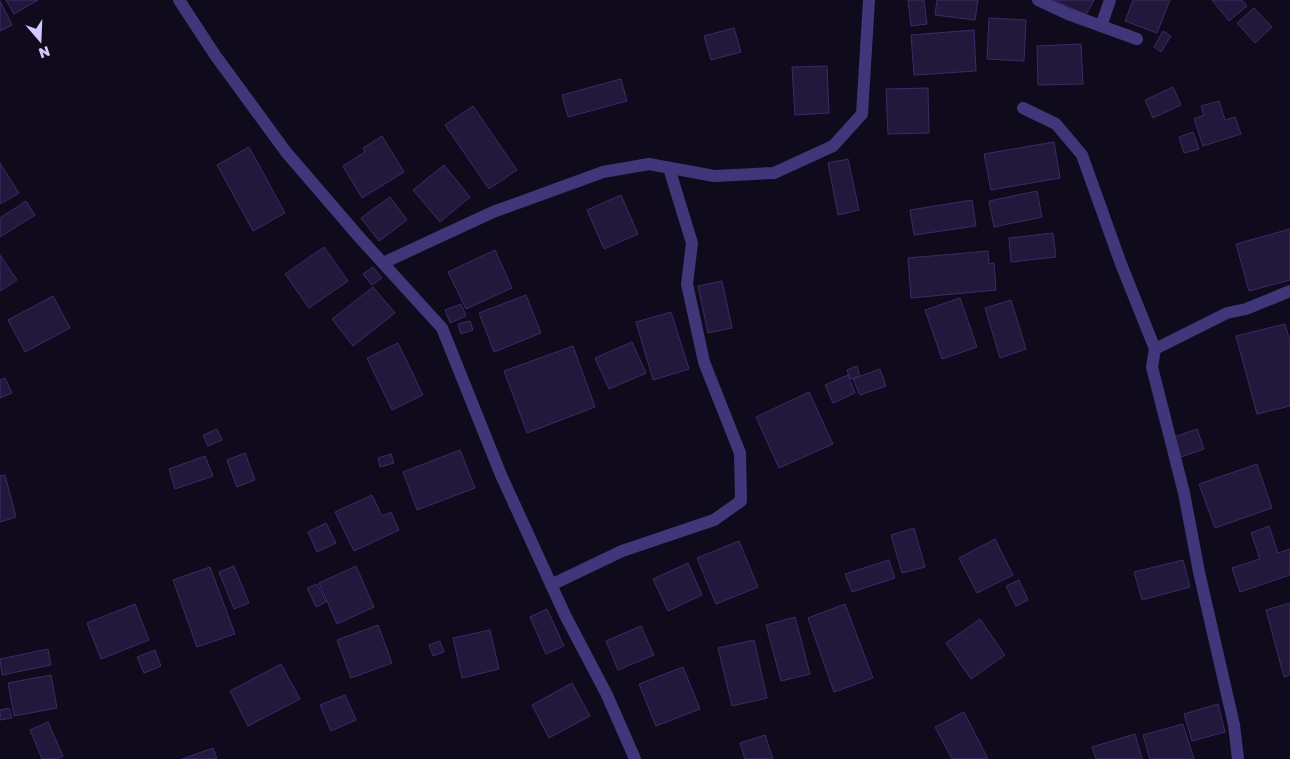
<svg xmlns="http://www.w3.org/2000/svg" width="1290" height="759" font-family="'Golos Text',sans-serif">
<rect width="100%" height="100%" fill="#100b1c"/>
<g fill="#22183c" stroke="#3c2a68">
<polygon points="6,0 38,0 14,14"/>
<polygon points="908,0 924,0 927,24 911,26"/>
<polygon points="937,0 978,0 975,20 935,15"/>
<polygon points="1054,0 1094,0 1086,15"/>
<polygon points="1133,0 1170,0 1157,33 1125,21"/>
<polygon points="1212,0 1242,0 1247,6 1229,21"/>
<polygon points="0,1 12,25 0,31"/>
<polygon points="1254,8 1272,27 1255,43 1237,23"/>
<polygon points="989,18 1026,20 1024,61 987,59"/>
<polygon points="734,28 741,52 711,60 704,36"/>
<polygon points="974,30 976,71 914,75 911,35"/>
<polygon points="1163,31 1171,36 1161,52 1154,47"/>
<polygon points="1081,44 1083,84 1038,85 1037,46"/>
<polygon points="827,66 829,113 795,115 792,67"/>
<polygon points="621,79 627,101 568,117 562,95"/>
<polygon points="1173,87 1181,105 1153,118 1145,100"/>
<polygon points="928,88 929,133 888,134 886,89"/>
<polygon points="1219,101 1225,120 1235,117 1241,134 1203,146 1194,119 1204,115 1201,106"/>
<polygon points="473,106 517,170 489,189 445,125"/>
<polygon points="1193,132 1199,149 1184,153 1179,137"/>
<polygon points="382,136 404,172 362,198 343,166 365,152 363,148"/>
<polygon points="1054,142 1060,178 991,190 984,154"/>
<polygon points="249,147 285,213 253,231 217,165"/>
<polygon points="848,159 859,210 838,215 828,163"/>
<polygon points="0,163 19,193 0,204"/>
<polygon points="444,165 470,197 440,222 413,190"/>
<polygon points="1037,191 1042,217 994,227 989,201"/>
<polygon points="621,195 638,234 604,249 587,210"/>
<polygon points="390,197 407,220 379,241 361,218"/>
<polygon points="972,200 976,226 914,235 910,210"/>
<polygon points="26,201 35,215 0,237 0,218"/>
<polygon points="1290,229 1290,280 1249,291 1236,244"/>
<polygon points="1053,233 1056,257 1011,262 1009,238"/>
<polygon points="324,247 348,281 309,308 285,274"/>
<polygon points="495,250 512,288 466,309 448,272"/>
<polygon points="988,251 989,264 994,263 996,290 911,298 908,258"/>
<polygon points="0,255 17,280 0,291"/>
<polygon points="373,267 382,278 372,285 363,274"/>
<polygon points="722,281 732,328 708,333 698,286"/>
<polygon points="373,287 395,313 353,346 332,319"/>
<polygon points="526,295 541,333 494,352 479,313"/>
<polygon points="53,296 70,328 25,352 8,320"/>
<polygon points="960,298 977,347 942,359 925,310"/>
<polygon points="1011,300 1026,349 1000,358 985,308"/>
<polygon points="461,304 466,316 450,323 445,310"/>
<polygon points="671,312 689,369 653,380 636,322"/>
<polygon points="470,321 473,330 461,334 458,324"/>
<polygon points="1285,324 1290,341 1290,406 1257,414 1236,336"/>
<polygon points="632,342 646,373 609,389 595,358"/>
<polygon points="398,343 423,395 392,410 367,358"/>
<polygon points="573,346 595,407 527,433 504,371"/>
<polygon points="857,366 860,376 850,379 847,370"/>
<polygon points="880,369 886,386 860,395 853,379"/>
<polygon points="848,375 855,393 833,403 825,385"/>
<polygon points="5,378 12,393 0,398 0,380"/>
<polygon points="809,392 833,444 779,468 756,417"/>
<polygon points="217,429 222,440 208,446 203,435"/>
<polygon points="1197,429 1204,449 1181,457 1174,437"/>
<polygon points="460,450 475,488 417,510 403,472"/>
<polygon points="245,453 255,480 237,487 227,460"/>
<polygon points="391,454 394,463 380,467 378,458"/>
<polygon points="205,456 213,476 175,489 169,469"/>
<polygon points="1257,464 1272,508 1215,528 1199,484"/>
<polygon points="5,475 16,517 0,522 0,476"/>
<polygon points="372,495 382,516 391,512 399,530 354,551 335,512"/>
<polygon points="326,523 336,543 317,552 308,532"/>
<polygon points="1269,526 1278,553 1290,549 1290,575 1240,592 1232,568 1260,559 1251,533"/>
<polygon points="914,528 925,567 902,573 891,535"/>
<polygon points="995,539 1013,575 977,593 959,558"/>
<polygon points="739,541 758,587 716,604 697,558"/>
<polygon points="889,560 895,578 852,592 845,574"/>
<polygon points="1183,560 1190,587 1142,600 1134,572"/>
<polygon points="688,563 702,595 668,611 653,579"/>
<polygon points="234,566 249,603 234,609 219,572"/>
<polygon points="356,566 374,607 337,624 319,583"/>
<polygon points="210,567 235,634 197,647 173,580"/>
<polygon points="1019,580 1028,600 1016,606 1006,586"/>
<polygon points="317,584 326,602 316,607 307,588"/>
<polygon points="1290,603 1290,675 1284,677 1266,610"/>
<polygon points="135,604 149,640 101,659 87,623"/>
<polygon points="845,604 873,678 834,692 808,618"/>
<polygon points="547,609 564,646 546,654 530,617"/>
<polygon points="795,617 810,674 781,681 766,625"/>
<polygon points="980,619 1005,655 971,679 946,643"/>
<polygon points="378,625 392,663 351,678 337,640"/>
<polygon points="641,626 654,655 618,670 606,641"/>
<polygon points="490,630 499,669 462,678 453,638"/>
<polygon points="754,640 767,698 732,706 718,648"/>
<polygon points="440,641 444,652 433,656 429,645"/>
<polygon points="48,649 51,665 2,675 0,659"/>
<polygon points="155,650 161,666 144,673 137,657"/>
<polygon points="281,664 300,699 248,726 230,691"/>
<polygon points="683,667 700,709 656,726 639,684"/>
<polygon points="51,675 57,708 14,716 8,683"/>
<polygon points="572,683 590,716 549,738 532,705"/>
<polygon points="345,695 356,720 331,731 320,705"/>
<polygon points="1218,704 1225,732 1192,741 1184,714"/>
<polygon points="9,708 12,718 0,720 0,710"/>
<polygon points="964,712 988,759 952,759 935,727"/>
<polygon points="48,722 63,756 56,759 42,759 30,730"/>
<polygon points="1183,724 1194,759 1150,759 1143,735"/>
<polygon points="1135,734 1142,759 1096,759 1092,747"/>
<polygon points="765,735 773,759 745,759 740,743"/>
<polygon points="213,748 217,759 182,759"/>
</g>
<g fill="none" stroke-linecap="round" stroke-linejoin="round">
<g stroke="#40377a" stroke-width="12">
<polyline points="179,0 215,55 286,152 360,238 442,328 501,475 565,615 607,695 635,759"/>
<polyline points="1038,0 1068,14 1137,39"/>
<polyline points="1101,26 1110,0"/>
<polyline points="1023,108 1056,124 1082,155 1121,264 1155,349"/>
<polyline points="383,263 493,212 603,172 649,164 714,176 774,173 833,146 862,114 869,0"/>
<polyline points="551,585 622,551 714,520 741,501 740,453 704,362 687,284 692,243 669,168"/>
<polyline points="1238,759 1234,725 1199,572 1184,493 1152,367 1155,349 1227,313 1246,309 1290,291"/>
</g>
</g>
<g transform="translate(40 40) rotate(161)" stroke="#100b1c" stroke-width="4" paint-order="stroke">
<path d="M0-4L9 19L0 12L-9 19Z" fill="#d2c7fe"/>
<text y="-8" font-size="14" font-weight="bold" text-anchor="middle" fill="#d2c7fe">N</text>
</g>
</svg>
